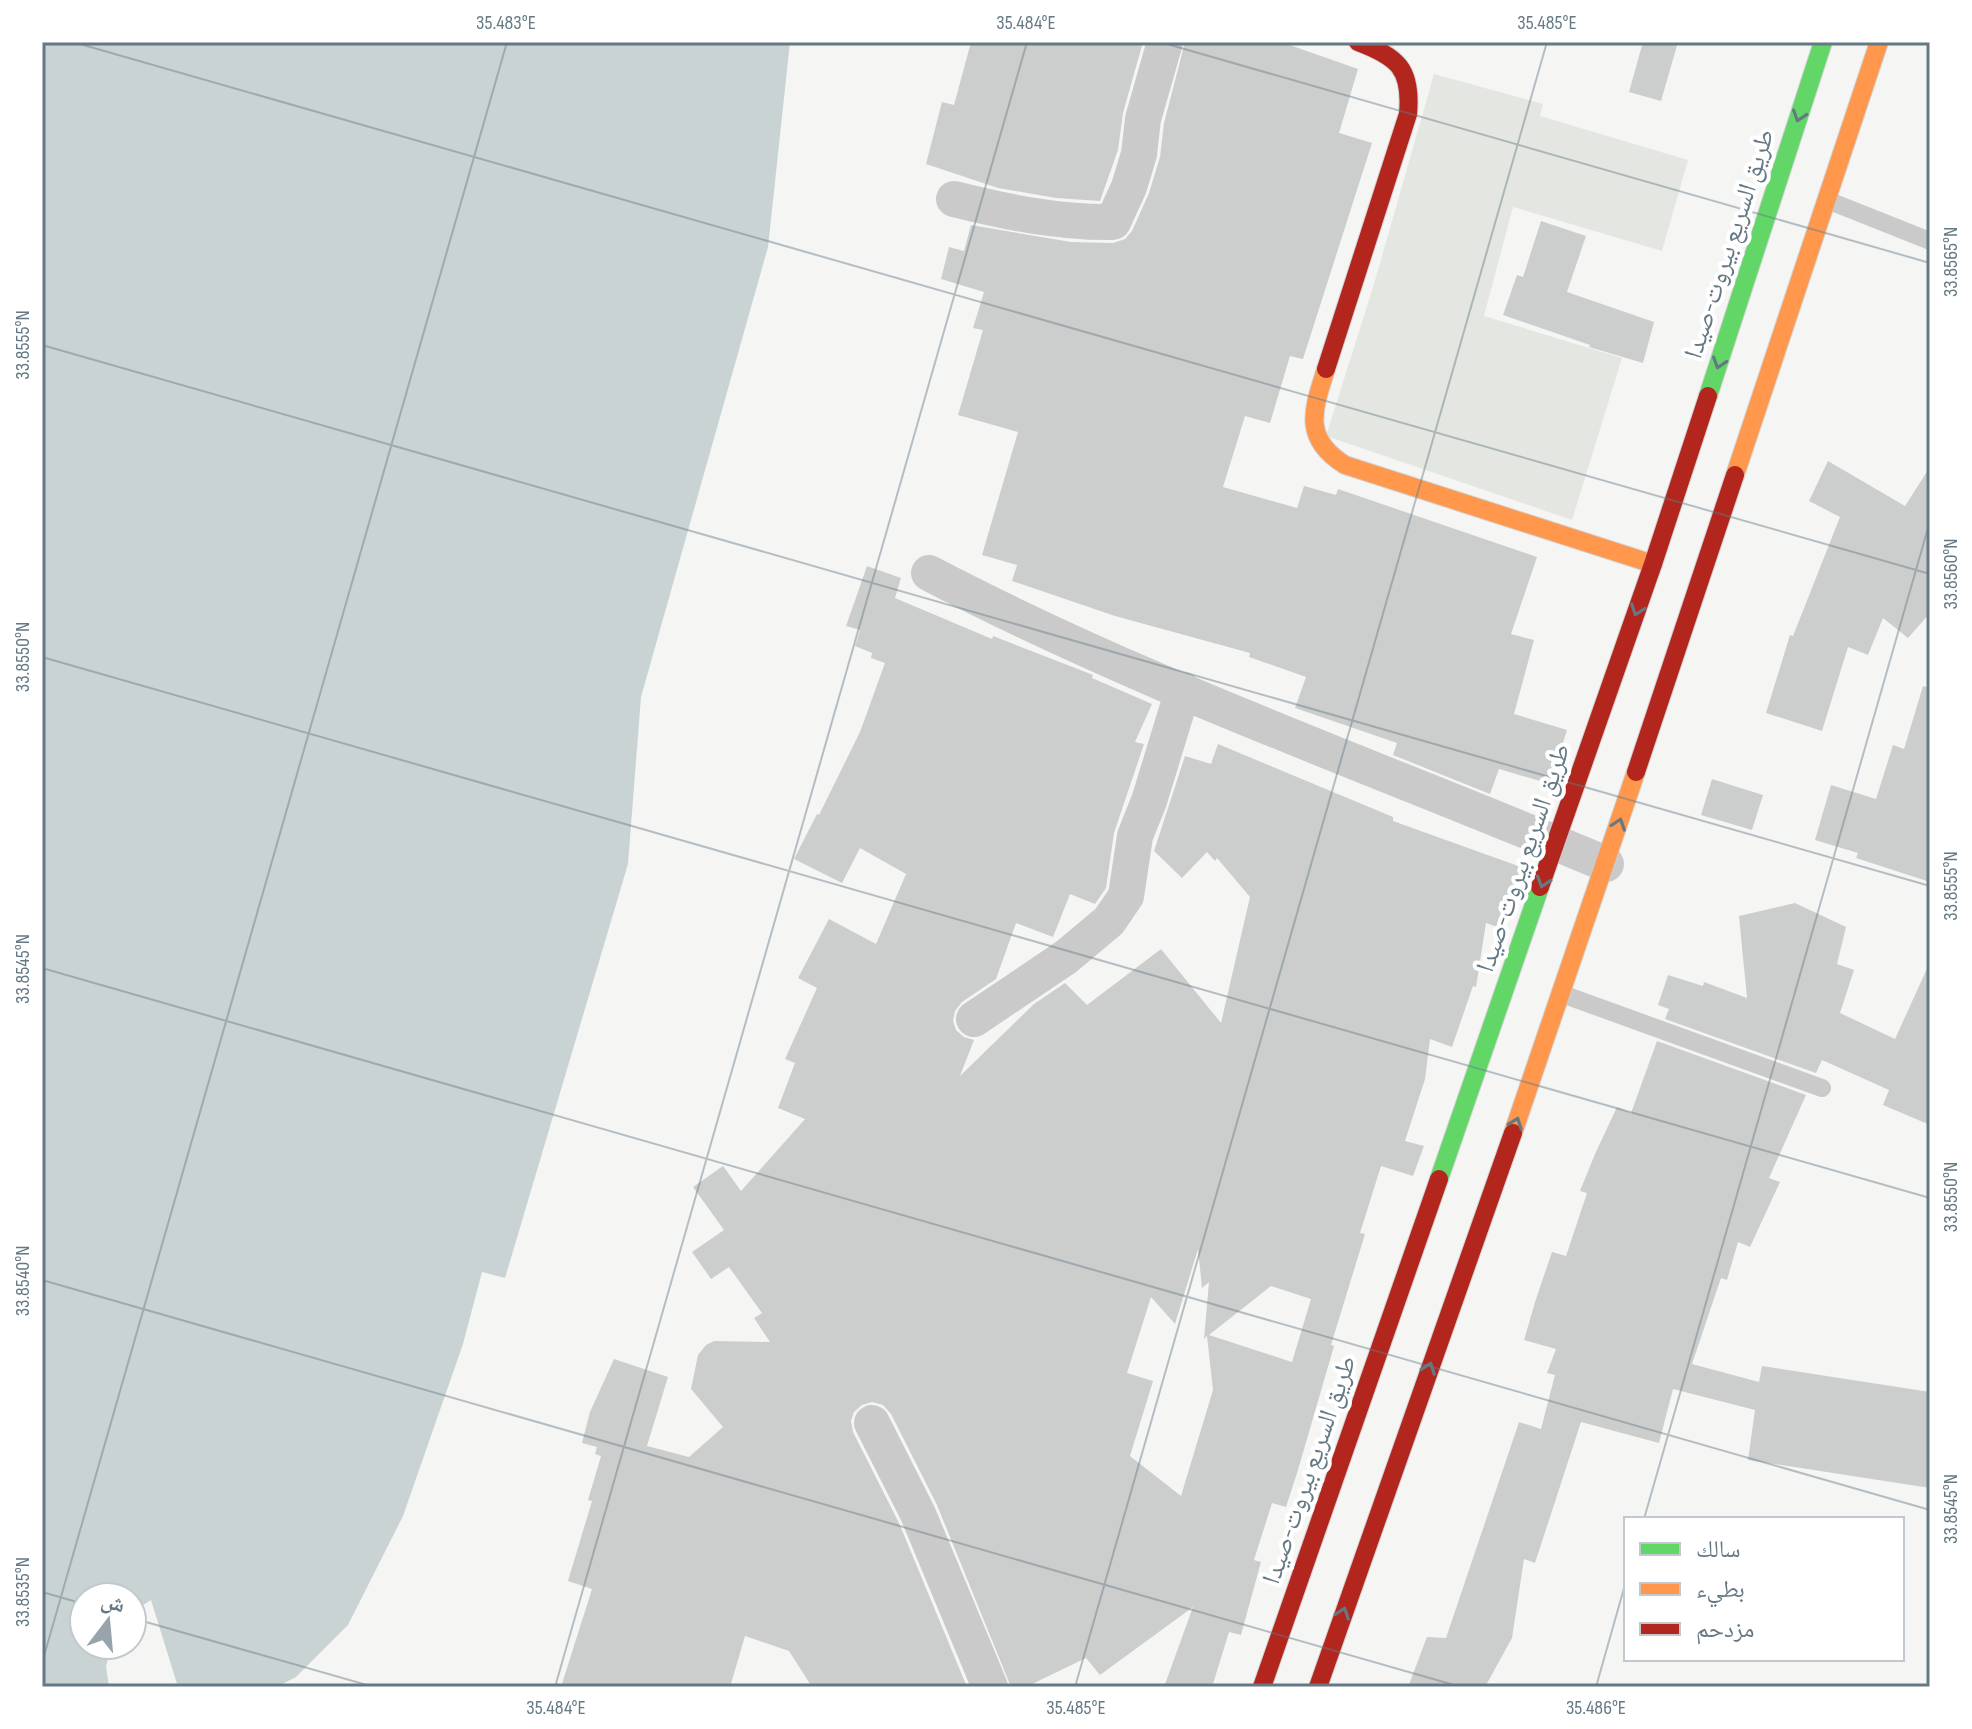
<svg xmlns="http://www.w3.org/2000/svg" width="1972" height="1729" font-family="'Sofia Sans Condensed','Noto Naskh Arabic',sans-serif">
<rect width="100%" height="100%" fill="#f5f5f4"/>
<polygon fill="#e4e7e1" points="1434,74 1543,104 1540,116 1688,160 1662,251 1513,207 1484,316 1622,358 1572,520 1326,436 1374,284"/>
<polygon fill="#c9d3d4" points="42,42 790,42 768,247 641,697 628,864 505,1278 482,1272 463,1344 403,1516 348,1625 296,1677 276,1687 178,1687 151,1600 132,1612 132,1597 84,1597 84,1645 112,1645 106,1666 109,1687 42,1687"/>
<g fill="#cccece" fill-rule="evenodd">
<polygon points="971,42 1143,42 1123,113 1118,150 1100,201 1056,198 998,188 926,164 942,102 954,105"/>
<polygon points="1185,42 1281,42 1358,69 1339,133 1372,143 1303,359 1290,356 1270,423 1245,416 1223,487 1297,508 1304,486 1336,495 1338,489 1537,557 1511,634 1534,640 1514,714 1567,730 1550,784 1499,769 1490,794 1393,755 1397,743 1295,708 1306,677 1249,657 1250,653 1115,616 1012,581 1017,565 982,555 1018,432 958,415 983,330 973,328 984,292 941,279 949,247 964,251 971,225 1071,242 1113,243 1125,239 1132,231 1149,193 1160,157 1164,123"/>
<polygon points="1643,42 1678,42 1661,101 1629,92"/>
<polygon points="1541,221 1586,236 1567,292 1654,322 1643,363 1589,347 1590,345 1503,315 1517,275 1523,277"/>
<polygon points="1828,461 1905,506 1930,467 1930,613 1908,638 1883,618 1868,655 1848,647 1822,731 1766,713 1790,635 1793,636 1840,517 1809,501"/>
<path d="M867,566L901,578L895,598L992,639L993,636L1083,671L1093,675L1092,678L1152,704L1135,742L1144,744L1114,833L1106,888L1095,904L1070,894L1053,937L1016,923L996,979L962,1002L955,1011L953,1021L956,1030L964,1037L974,1040L960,1076L1034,1004L1065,983L1087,1005L1161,949L1221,1023L1250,897L1217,858L1215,861L1207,852L1182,878L1154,851L1185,756L1211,764L1218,744L1393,817V821L1521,867L1500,928L1486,923L1476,987L1473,986L1452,1047L1430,1039L1425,1079L1405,1141L1424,1146L1413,1176L1381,1166L1360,1233L1365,1234L1331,1345L1334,1346L1298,1470L1286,1507L1272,1503L1254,1560L1261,1562L1241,1635L1229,1632L1212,1687H1164L1193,1607L1100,1675L1086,1658L1026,1687H1011L937,1505L891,1414L883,1405L872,1402L862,1405L854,1412L851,1421L853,1432L899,1523L967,1687H812L789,1651L745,1636L730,1687H561L592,1589L568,1581L592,1501L588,1500L601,1456L595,1454L597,1447L582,1443L590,1412L614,1359L668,1377L647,1446L689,1457L723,1427L691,1389L698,1355L706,1345L714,1341L770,1342L754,1318L762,1313L729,1267L711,1279L692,1252L724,1230L693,1187L723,1166L741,1191L805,1119L778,1108L795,1063L785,1059L817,988L798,978L829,919L876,944L906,874L860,848L842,883L794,859L817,814L819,815L860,732L885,663L871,658L872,653L855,646L860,630L846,626ZM1198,1249L1202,1288L1209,1282L1204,1339L1207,1336L1213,1390L1181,1496L1130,1456L1153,1381L1127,1373L1151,1297L1175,1324ZM1271,1286L1311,1299L1292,1362L1209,1335Z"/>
<polygon points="1923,686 1930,688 1930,882 1856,858 1858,853 1815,840 1831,785 1876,799 1893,745 1904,749"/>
<polygon points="1712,779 1763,795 1752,830 1701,815"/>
<polygon points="1795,903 1846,927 1837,964 1854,970 1840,1013 1895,1039 1930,962 1930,1125 1883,1105 1889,1090 1822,1060 1816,1073 1665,1019 1669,1009 1658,1005 1668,975 1703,986 1704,982 1747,998 1739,916"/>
<polygon points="1657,1041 1806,1095 1769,1178 1780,1182 1750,1247 1738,1242 1727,1280 1721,1278 1692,1364 1759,1382 1762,1366 1930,1392 1930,1488 1748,1460 1755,1410 1673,1389 1659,1443 1581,1422 1535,1563 1524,1559 1512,1638 1485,1687 1408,1687 1427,1637 1446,1638 1519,1422 1541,1429 1555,1375 1547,1373 1556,1349 1524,1340 1536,1299 1552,1252 1566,1256 1587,1193 1580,1191 1595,1154 1617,1107 1631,1113"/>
</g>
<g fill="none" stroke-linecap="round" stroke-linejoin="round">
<g stroke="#d1d3d3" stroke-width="20">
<g id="fast">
<polyline points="1708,396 1823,42"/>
<polyline points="1439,1179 1540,887"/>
</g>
</g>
<g stroke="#d1d3d3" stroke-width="20">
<g id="slow">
<path d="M1326,369C1313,410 1302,438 1345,465L1653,564"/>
<polyline points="1735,475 1879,42"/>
<polyline points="1513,1133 1636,772"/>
</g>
</g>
<g stroke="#d1d3d3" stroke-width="20">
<g id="jam">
<path d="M1326,369L1408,114C1412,69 1398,57 1358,42"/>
<polyline points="1636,772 1735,475"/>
<polyline points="1540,887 1653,564 1708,396"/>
<polyline points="1262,1687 1439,1179"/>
<polyline points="1318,1687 1513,1133"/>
</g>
</g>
<g stroke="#cacacb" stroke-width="18">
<polyline points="1827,200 1930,241"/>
<polyline points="1562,994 1822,1088"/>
</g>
<g stroke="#cacacb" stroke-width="36">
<path d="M954,199C1006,212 1060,223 1113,222L1129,187L1139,154L1143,119L1165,42"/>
<path d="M929,573C1144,686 1381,769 1606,864"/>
<polyline points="974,1019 1066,957 1109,921 1126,896 1135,836 1149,801 1183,690"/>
<polyline points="872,1423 918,1514 990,1687"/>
</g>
<use href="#fast" stroke="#63d668" stroke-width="18"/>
<use href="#slow" stroke="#ff974d" stroke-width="18"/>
<use href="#jam" stroke="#b3261e" stroke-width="18"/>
</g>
<defs><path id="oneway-chevron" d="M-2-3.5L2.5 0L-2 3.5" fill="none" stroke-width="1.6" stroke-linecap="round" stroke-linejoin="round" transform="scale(2)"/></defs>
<g stroke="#657984">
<use href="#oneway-chevron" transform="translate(1799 116) rotate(108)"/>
<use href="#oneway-chevron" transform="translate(1719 363) rotate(108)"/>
<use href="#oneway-chevron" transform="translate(1637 610) rotate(109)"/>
<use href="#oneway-chevron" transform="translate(1619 824) rotate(-71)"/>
<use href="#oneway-chevron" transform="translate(1543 882) rotate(108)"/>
<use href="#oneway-chevron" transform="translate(1516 1123) rotate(-70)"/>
<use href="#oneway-chevron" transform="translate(1429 1368) rotate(-70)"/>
<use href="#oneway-chevron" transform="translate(1343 1613) rotate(-71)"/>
</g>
<path fill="none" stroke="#657984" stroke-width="2" stroke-opacity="0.45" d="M73,42L1930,574M1160,42L1930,263M42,345L1930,886M42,657L1930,1198M42,968L1930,1510M42,1280L1461,1687M1644,1519L1930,521M42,1592L84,1604M132,1618L374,1687M42,1663L507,42M555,1687L1027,42M1075,1687L1547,42M1596,1687L1626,1581"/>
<g text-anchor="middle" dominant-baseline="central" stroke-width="8" stroke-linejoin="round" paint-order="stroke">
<g font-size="26" fill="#657984" stroke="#fff">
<text transform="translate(1730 244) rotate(-72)">طريق السريع بيروت-صيدا</text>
<text transform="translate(1524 858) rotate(-71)">طريق السريع بيروت-صيدا</text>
<text transform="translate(1310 1470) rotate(-71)">طريق السريع بيروت-صيدا</text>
</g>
</g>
<rect width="1972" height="1729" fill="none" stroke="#ffffff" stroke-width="88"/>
<rect x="1624" y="1517" width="280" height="144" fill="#ffffff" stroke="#c1c9ce" stroke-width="2"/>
<rect x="1640" y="1543" width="40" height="12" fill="#63d668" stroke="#c1c9ce" stroke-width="2"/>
<text x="1696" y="1557" font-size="24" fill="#657984">سالك</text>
<rect x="1640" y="1583" width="40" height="12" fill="#ff974d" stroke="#c1c9ce" stroke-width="2"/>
<text x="1696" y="1597" font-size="24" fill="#657984">بطيء</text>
<rect x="1640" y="1623" width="40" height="12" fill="#b3261e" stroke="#c1c9ce" stroke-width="2"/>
<text x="1696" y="1637" font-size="24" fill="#657984">مزدحم</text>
<g transform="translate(108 1621) rotate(16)"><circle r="38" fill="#ffffff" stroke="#c1c9ce" stroke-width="2"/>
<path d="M0-6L14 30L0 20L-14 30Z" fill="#97a4ab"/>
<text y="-12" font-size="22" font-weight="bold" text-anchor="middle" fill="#657984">ش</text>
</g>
<rect x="44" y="44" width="1884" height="1641" fill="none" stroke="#657984" stroke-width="3"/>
<g font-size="20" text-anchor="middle" fill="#657984">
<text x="506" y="29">35.483°E</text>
<text x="1026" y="29">35.484°E</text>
<text x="1547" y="29">35.485°E</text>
<text transform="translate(1950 262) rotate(-90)" y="7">33.8565°N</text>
<text transform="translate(22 345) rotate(-90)" y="7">33.8555°N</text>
<text transform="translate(1950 574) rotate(-90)" y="7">33.8560°N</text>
<text transform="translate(22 657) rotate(-90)" y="7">33.8550°N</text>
<text transform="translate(1950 886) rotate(-90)" y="7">33.8555°N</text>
<text transform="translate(22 969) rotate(-90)" y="7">33.8545°N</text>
<text transform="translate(1950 1197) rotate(-90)" y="7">33.8550°N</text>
<text transform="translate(22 1281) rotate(-90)" y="7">33.8540°N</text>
<text transform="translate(1950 1509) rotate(-90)" y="7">33.8545°N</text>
<text transform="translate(22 1592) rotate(-90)" y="7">33.8535°N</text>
<text x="556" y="1714">35.484°E</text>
<text x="1076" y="1714">35.485°E</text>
<text x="1596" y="1714">35.486°E</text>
</g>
</svg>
